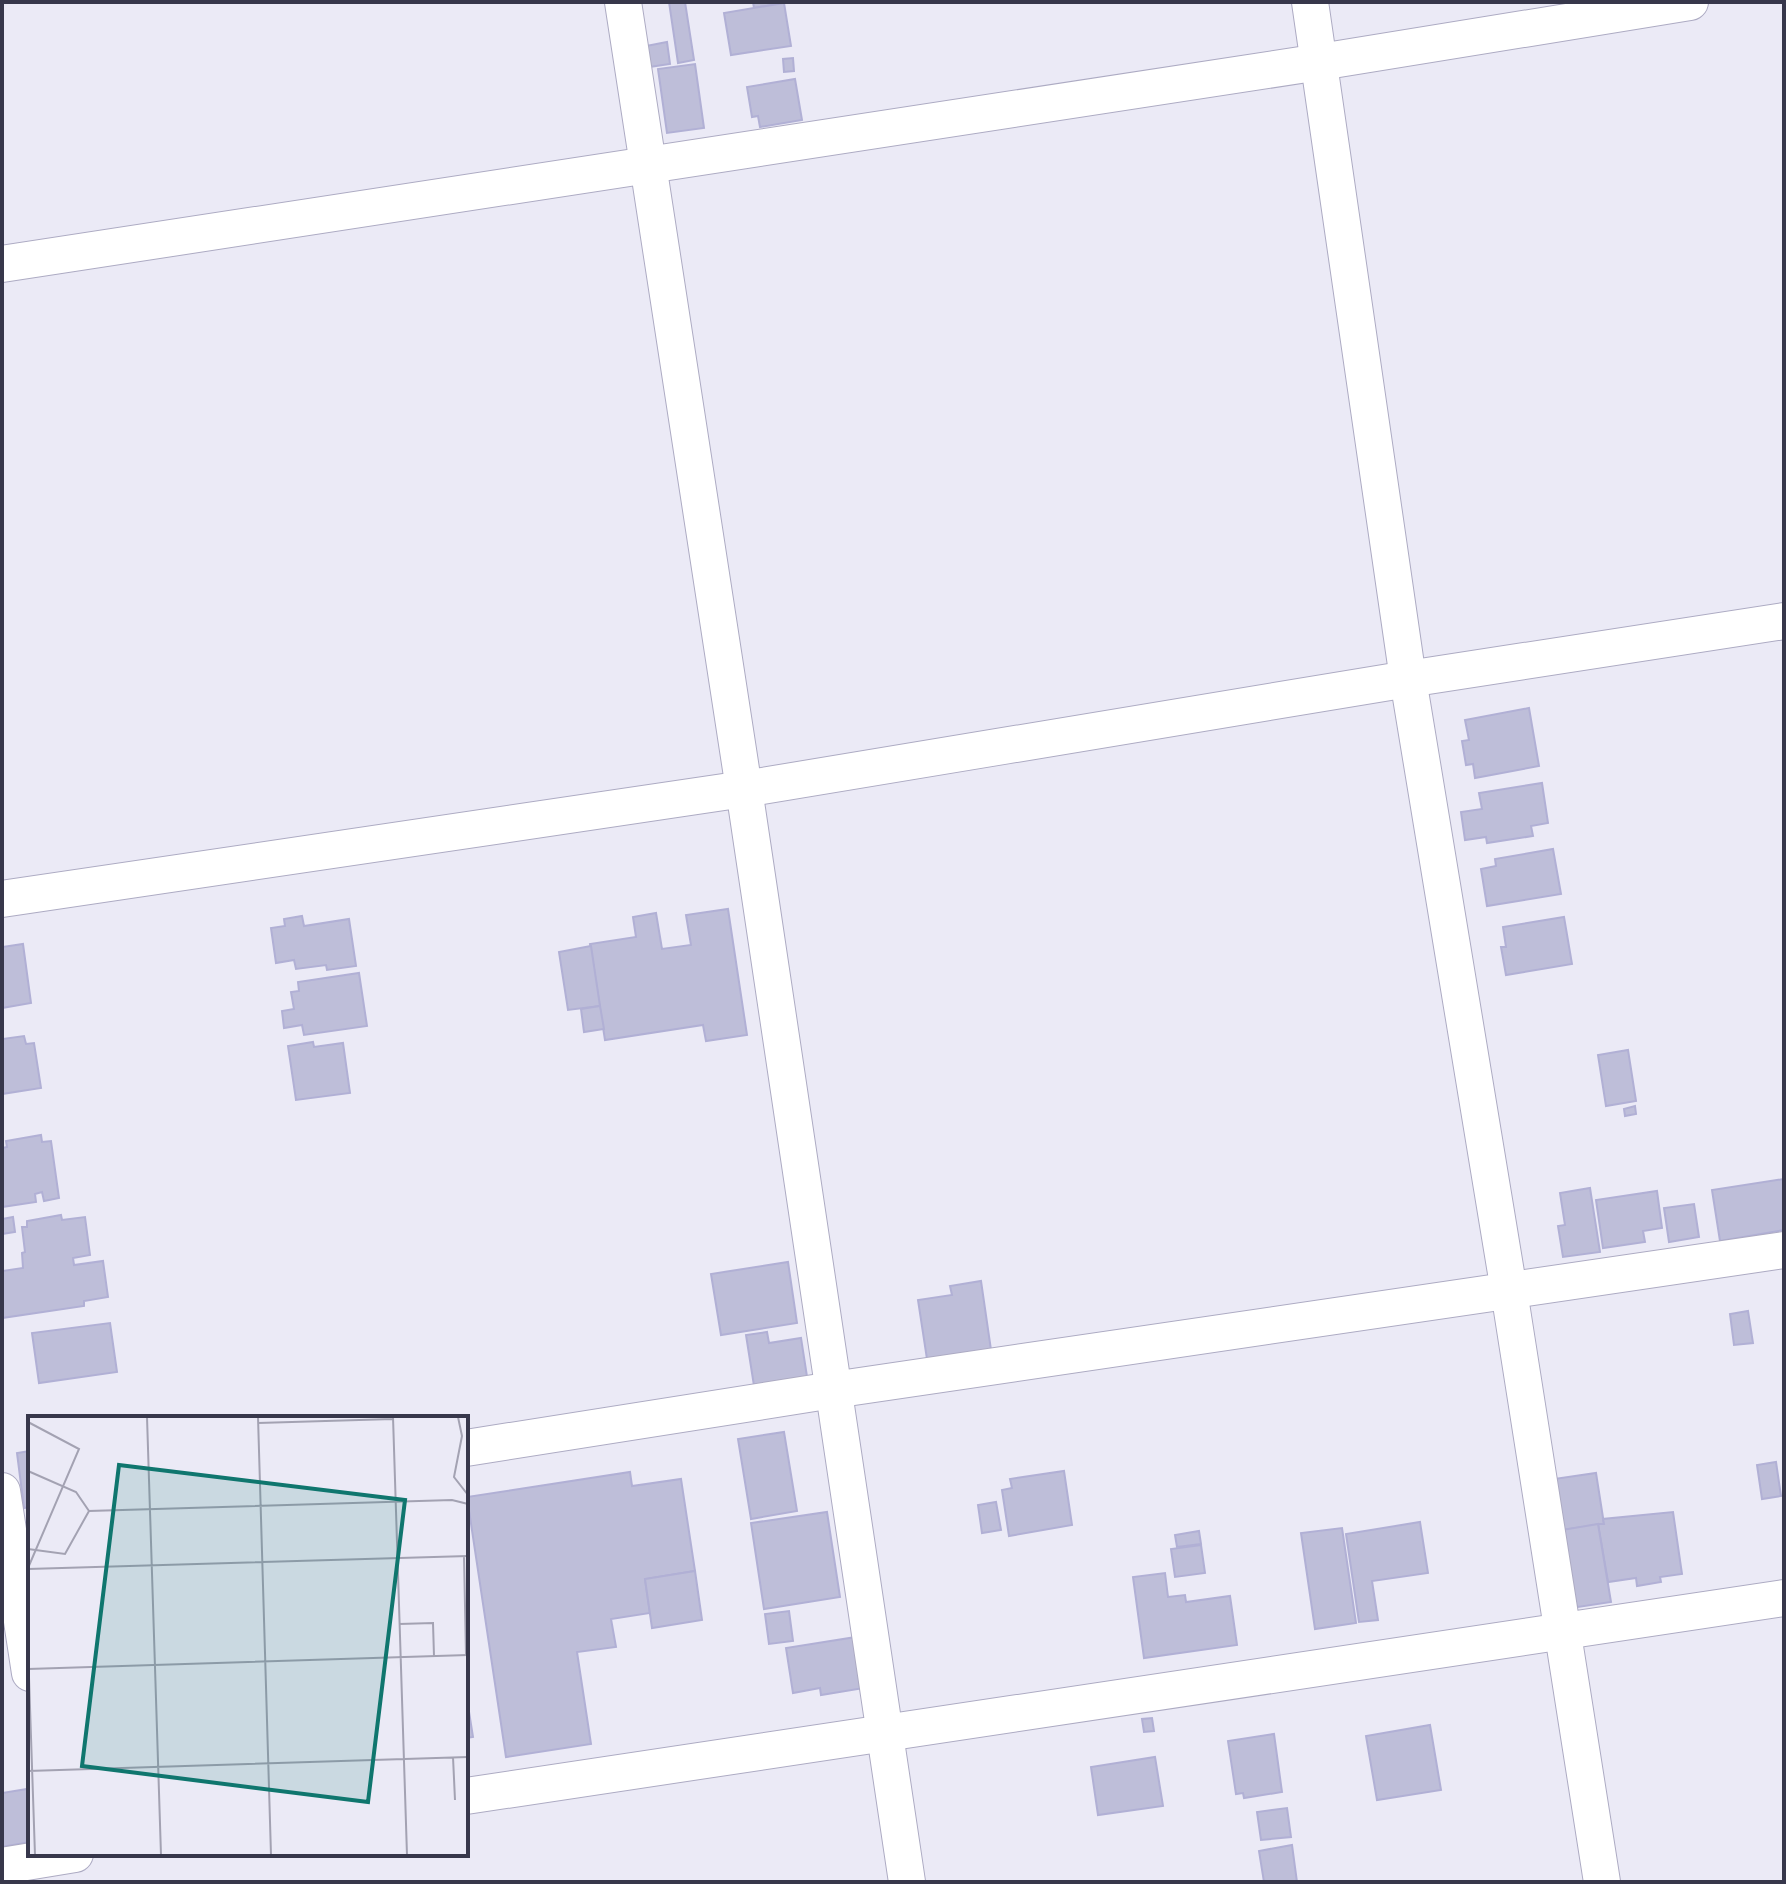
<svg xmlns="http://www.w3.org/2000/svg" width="1786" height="1884" font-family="'Public Sans',sans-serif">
<rect width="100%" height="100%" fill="#ebeaf6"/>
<g fill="#bebed9" stroke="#b1b0d5" stroke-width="2">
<polygon points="669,2 685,2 694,60 678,63"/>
<polygon points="753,2 784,2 784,3 754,8"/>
<polygon points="784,3 791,46 731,55 724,13"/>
<polygon points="667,42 670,64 649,67 646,46"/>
<polygon points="793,58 794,71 784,72 783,59"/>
<polygon points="695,64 704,128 667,133 658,69"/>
<polygon points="795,79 802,120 760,127 758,116 752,117 747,87"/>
<polygon points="1529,708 1539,766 1475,778 1473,764 1466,765 1462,741 1469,740 1465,720"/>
<polygon points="1542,783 1548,823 1531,826 1533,836 1487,843 1486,837 1465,840 1461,812 1482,809 1479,793"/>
<polygon points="1553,849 1561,894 1487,906 1481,869 1496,866 1495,859"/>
<polygon points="728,909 747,1035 706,1041 703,1025 605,1040 590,944 636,937 633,917 656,913 662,949 691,945 686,915"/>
<polygon points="302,916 304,926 349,919 356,966 327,970 326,965 296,969 294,960 276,963 271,928 285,926 284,919"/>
<polygon points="1564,917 1572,964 1506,975 1501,947 1506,947 1503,927"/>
<polygon points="23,944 31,1003 2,1008 2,947"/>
<polygon points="591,946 600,1006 568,1010 559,952"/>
<polygon points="359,973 367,1026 304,1035 302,1025 284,1028 282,1011 294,1009 291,992 299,991 298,982"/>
<polygon points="600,1006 604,1029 584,1032 581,1009"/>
<polygon points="24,1036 26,1044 34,1043 41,1088 2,1094 2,1039"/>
<polygon points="313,1042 314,1047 343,1043 350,1093 296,1100 288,1046"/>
<polygon points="1628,1050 1636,1101 1606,1106 1598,1055"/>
<polygon points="1635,1106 1636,1114 1625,1116 1624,1109"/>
<polygon points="41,1135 42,1142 51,1141 59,1198 44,1201 42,1192 35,1194 36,1202 2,1207 2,1148 7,1147 6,1141"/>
<polygon points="1784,1179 1784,1230 1720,1241 1712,1190"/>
<polygon points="1590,1188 1600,1252 1563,1257 1558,1226 1565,1225 1560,1193"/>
<polygon points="1657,1191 1662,1228 1643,1231 1645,1242 1603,1248 1596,1200"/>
<polygon points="1694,1204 1699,1237 1669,1242 1664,1208"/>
<polygon points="61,1215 62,1220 85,1217 90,1255 73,1258 74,1265 103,1261 108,1297 84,1301 84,1306 2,1318 2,1271 23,1268 22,1253 25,1252 22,1227 27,1227 27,1221"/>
<polygon points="13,1217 15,1232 2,1234 2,1219"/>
<polygon points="788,1262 797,1323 721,1335 711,1274"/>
<polygon points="981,1281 991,1350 927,1359 918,1300 952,1295 950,1286"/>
<polygon points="1748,1311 1753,1343 1734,1345 1730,1314"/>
<polygon points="110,1323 117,1372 39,1383 32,1333"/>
<polygon points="767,1332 769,1343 801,1338 808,1383 755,1392 746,1335"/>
<polygon points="784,1432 797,1511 751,1519 738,1439"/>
<polygon points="30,1451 30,1507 24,1508 17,1453"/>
<polygon points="1776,1462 1781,1496 1762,1499 1757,1465"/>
<polygon points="1064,1471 1072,1525 1009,1536 1002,1490 1012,1488 1010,1479"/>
<polygon points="630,1472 632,1486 681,1479 695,1571 645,1579 650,1613 611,1619 616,1647 577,1652 591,1744 506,1757 467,1497"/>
<polygon points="1596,1473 1604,1524 1562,1530 1554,1479"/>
<polygon points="996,1502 1001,1530 982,1533 978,1505"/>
<polygon points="827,1512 840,1597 764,1609 751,1523"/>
<polygon points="1673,1512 1682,1574 1660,1577 1661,1582 1637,1586 1636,1578 1608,1582 1598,1524 1604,1524 1603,1519"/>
<polygon points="1420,1522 1428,1573 1372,1581 1378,1620 1359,1622 1346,1534"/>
<polygon points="1598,1524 1611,1602 1578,1607 1573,1602 1562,1530"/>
<polygon points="1342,1528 1356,1623 1315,1629 1301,1533"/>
<polygon points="1199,1531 1201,1544 1177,1547 1175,1535"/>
<polygon points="1201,1545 1205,1573 1175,1577 1171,1549"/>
<polygon points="695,1571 702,1620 652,1628 645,1579"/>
<polygon points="1165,1573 1168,1597 1185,1595 1186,1602 1230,1596 1237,1645 1144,1658 1133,1577"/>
<polygon points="789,1611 793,1641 769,1644 765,1614"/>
<polygon points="856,1637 864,1688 821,1695 820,1688 793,1693 786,1648"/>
<polygon points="466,1693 473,1737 466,1738"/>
<polygon points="1152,1718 1154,1731 1144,1732 1142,1719"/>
<polygon points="1430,1725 1441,1790 1377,1800 1366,1736"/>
<polygon points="1274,1734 1282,1792 1244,1798 1243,1793 1236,1794 1228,1741"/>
<polygon points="1155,1757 1163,1806 1098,1815 1091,1767"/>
<polygon points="27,1789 30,1842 2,1847 2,1793"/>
<polygon points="1287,1808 1291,1837 1261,1840 1257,1812"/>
<polygon points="1292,1845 1297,1882 1264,1882 1259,1851"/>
</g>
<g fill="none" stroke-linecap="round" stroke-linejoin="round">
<g stroke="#adabc3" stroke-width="38">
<g id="minor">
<polyline points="623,2 744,789 907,1882"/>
<polyline points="1310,2 1408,679 1509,1291 1602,1882"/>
<polyline points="2,264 1320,62 1690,2"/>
<polyline points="2,899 744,789 1408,679 1784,621"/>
<polyline points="466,1448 833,1390 1784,1250"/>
<polyline points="2,1491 30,1673"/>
<polyline points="466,1796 1784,1598"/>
<polyline points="2,1866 75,1854"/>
</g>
</g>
<use href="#minor" stroke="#fff" stroke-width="36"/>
</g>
<g transform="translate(28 1416)">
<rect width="440" height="440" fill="#ebeaf6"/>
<path fill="none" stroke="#a3a2b2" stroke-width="2" d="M119,1L133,439M230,1L243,439M365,1L379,439M430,1L434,20L426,61L440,79M0,6L51,33L0,152M230,7L365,3M0,55L48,76L61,95M0,133L37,138L61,95L424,84L440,88M436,140L438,239M0,153L440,140M371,208L405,207L406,240M0,232L7,439M0,253L440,239M425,341L427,384M0,355L440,341"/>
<path fill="#0f766e" fill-opacity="0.15" stroke="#0f766e" stroke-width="4" d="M91,49L377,84L340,386L54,350Z"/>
<rect width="440" height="440" fill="none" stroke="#37374b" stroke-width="4"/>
</g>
<rect width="1786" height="1884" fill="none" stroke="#37374b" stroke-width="8"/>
</svg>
